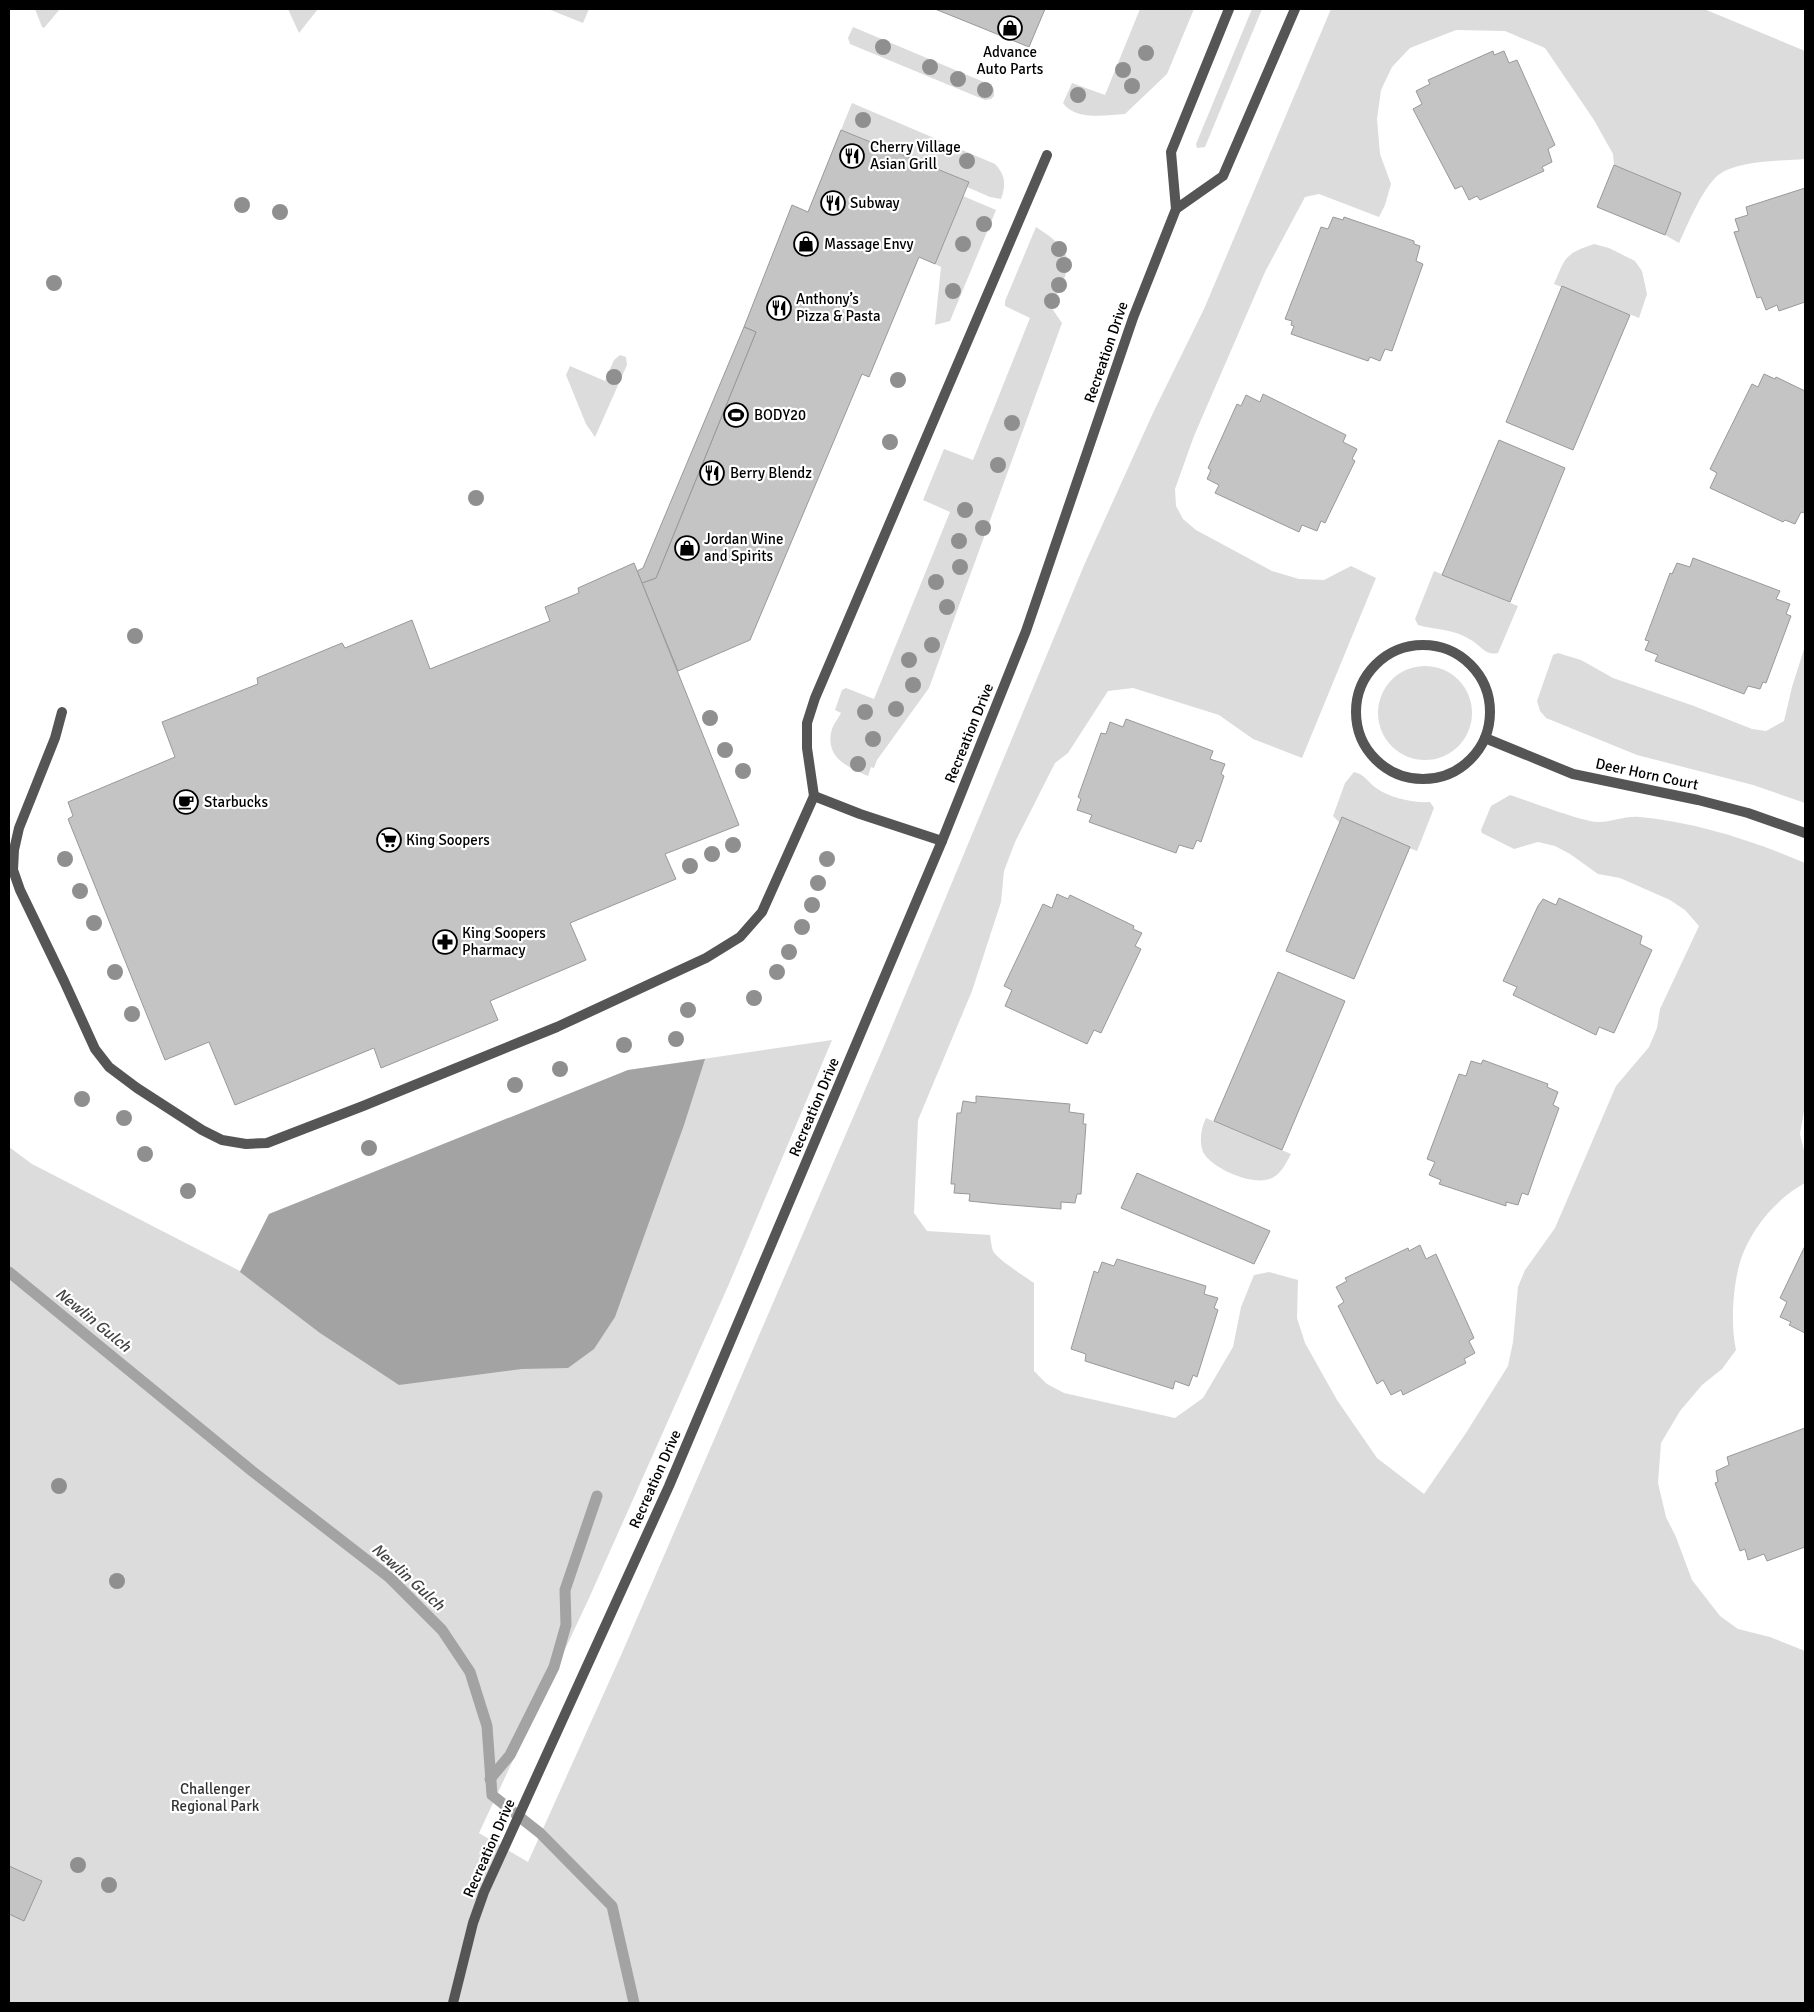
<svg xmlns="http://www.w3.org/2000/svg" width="1814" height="2012" font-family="Signika,sans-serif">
<rect width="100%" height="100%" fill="#fff"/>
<g fill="#dcdcdc">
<polygon points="35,9 60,9 44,28 42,27"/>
<polygon points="288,9 318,9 299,33"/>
<polygon points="548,9 589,9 583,23"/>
<path d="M1140,9H1194L1167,74L1125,114C1107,115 1075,121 1063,103L1072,83L1105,95Z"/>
<polygon points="1252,9 1262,9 1205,147 1197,148 1196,144"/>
<path d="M1331,9H1704L1805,51V159C1781,161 1732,160 1715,178C1700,194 1688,224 1679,243L1665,235L1681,193L1614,165L1613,154L1594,120L1545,48L1505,31L1456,30L1410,48L1392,67L1381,90L1377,119L1380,154L1391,184L1385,205L1379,217L1319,194L1305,197L1265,272L1194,436L1175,489L1176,506L1183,519L1196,530L1272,571L1299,579L1324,580L1351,566L1376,578L1302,758L1253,739L1219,715L1133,688L1108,691L1068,753L1055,763L1015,842L1004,871L1001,902L972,991L918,1120L914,1213L927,1231L990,1235C991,1240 991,1246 993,1251C996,1258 1025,1277 1034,1283V1371L1047,1384L1064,1393L1175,1418L1203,1398L1233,1347L1241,1307L1254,1275L1269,1272L1298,1280L1297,1318L1305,1343L1337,1400L1377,1458L1424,1494L1466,1433L1508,1366L1513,1342L1518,1287L1525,1270L1555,1228L1616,1086L1649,1047L1657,1028L1660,1009L1699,926L1685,910L1670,900L1620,878L1598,874L1570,854L1555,846L1538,842L1514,849L1482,833L1481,830L1491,806L1510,795C1537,804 1564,815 1590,821C1607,825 1623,815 1640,817C1695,822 1754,841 1805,863V1105L1800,1134L1805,1155V1183C1779,1197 1756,1223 1744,1251C1733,1276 1730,1323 1736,1350L1722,1369L1702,1385L1680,1411L1661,1443L1658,1483L1666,1517L1676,1537L1692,1580L1720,1616L1738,1629L1770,1637L1805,1651V2003H9V1147L32,1164L240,1271L269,1214L628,1070L832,1040L729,1284L590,1596L479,1833L528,1862L622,1653L886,1041L1085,563L1153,413L1204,309Z"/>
<polygon points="853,27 991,85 994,89 994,96 991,99 985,100 850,44 848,38"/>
<path d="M852,103L995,164C1006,175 1006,186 1001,199L990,197L967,187L969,182L841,130Z"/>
<polygon points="963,196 996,210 950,321 935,325 941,267 935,264"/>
<path d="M1036,227C1080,255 1071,266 1051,307L1062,323L929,688L877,760L874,768L871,767L868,776C847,767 824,757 832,729C834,723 838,719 841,713L835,710L842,690L846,688L874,699L950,512L923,500L944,449L973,460L1030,318L1005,306V301Z"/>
<path d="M1594,244L1609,248L1635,261L1642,271L1647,294L1639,318L1554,284C1566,256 1565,254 1594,244Z"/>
<polygon points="620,355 626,357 627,365 595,437 586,424 566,375 570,366 605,381 614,360"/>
<path d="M1434,571L1518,606L1498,653C1486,656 1481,646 1471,640C1455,629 1436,630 1418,625L1415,619Z"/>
<polygon points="1805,646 1805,803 1753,785 1637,755 1546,718 1540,711 1537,701 1553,655 1558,653 1581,660 1613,678 1694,706 1752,729 1766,731 1784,721 1792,687"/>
<circle cx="1425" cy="713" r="47"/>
<path d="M1354,772C1364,774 1368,782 1376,788C1390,798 1413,803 1430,802L1434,808L1417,851L1340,823L1333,816L1345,783Z"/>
<path d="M1206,1118L1291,1154C1286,1163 1282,1173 1272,1178C1254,1187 1212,1169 1203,1152C1199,1141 1201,1128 1206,1118Z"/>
</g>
<polygon fill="#a3a3a3" points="705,1059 684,1125 615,1317 594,1349 568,1368 522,1369 399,1385 320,1333 240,1272 269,1214 628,1070"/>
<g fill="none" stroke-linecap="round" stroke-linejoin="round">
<g stroke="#a3a3a3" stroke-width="11">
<polyline points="9,1272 252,1471 390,1578 442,1630 470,1672 487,1726 492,1795 540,1833 612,1906 634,2003"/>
<polyline points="490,1779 510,1755 554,1667 566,1625 565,1590 597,1496"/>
</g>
</g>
<g fill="#c4c4c4" stroke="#999">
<polygon points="935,9 1045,9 1029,47"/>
<polygon points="1493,51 1494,55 1504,51 1509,63 1517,60 1555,145 1548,149 1552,162 1542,167 1544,171 1480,200 1477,196 1469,200 1462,186 1455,189 1413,109 1422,104 1416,91 1430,84 1428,80"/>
<polygon points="841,130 969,182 935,264 919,257 869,377 862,374 750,640 678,671 642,583 656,578 756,332 744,327 792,205 808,212"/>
<polygon points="1614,165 1681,193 1665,235 1597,207"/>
<polygon points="1805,188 1805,302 1779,311 1777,305 1766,310 1761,297 1757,298 1734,232 1739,231 1735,219 1748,215 1746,207"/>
<polygon points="1333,217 1343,220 1344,217 1414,241 1414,244 1420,246 1416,261 1423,264 1392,351 1385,349 1380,361 1370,357 1368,361 1291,334 1294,326 1291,325 1292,321 1285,319 1321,227 1328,229"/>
<polygon points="1562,286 1630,315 1573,450 1506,422"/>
<polygon points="744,327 756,332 656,578 642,583 637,571 643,568"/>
<polygon points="1764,374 1775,379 1776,377 1805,391 1805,513 1801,512 1795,524 1785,520 1783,522 1710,488 1717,473 1710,469 1752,384 1758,387"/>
<polygon points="1263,394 1346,435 1343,442 1357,449 1352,459 1355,461 1325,523 1321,521 1317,531 1302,525 1299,532 1215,493 1219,485 1207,479 1211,470 1208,468 1237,404 1241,406 1246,395 1260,402"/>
<polygon points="1499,440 1565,468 1510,602 1442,575"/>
<polygon points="1693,558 1780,591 1776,599 1790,604 1786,614 1791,616 1766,683 1763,682 1760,689 1748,686 1744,694 1655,661 1658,655 1645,650 1649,641 1645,640 1670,573 1672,574 1677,563 1690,567"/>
<polygon points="634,563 739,825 665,854 676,879 570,923 586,960 490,1001 498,1020 381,1068 374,1048 235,1105 209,1042 165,1060 68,819 73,816 68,802 175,757 162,722 258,684 257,678 342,643 345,648 412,620 430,669 550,621 545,607 579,593 578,588"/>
<polygon points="1126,719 1213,751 1210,759 1225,764 1221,774 1224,776 1201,842 1197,840 1193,849 1179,845 1176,853 1089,822 1092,815 1077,810 1081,799 1078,797 1101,733 1106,734 1110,722 1123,727"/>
<polygon points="1342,817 1410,847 1354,979 1286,951"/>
<polygon points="1057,894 1068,899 1070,895 1134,926 1133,929 1142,933 1135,946 1141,949 1101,1033 1094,1030 1087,1044 1005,1006 1012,990 1004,986 1043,904 1052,908"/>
<polygon points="1559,898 1642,936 1640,944 1652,950 1614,1033 1599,1027 1596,1035 1513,995 1517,987 1503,981 1538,906 1543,899 1556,905"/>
<polygon points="1278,972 1345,1001 1282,1150 1214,1121"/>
<polygon points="1483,1060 1548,1084 1547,1087 1558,1092 1553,1105 1559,1108 1538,1166 1528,1195 1522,1193 1518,1205 1506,1202 1506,1206 1439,1184 1441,1180 1429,1175 1435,1162 1427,1159 1459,1074 1466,1076 1471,1061 1481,1064"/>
<polygon points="976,1096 1070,1104 1069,1112 1084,1114 1083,1124 1086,1124 1081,1194 1077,1194 1075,1203 1061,1202 1061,1209 998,1204 969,1201 970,1194 954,1193 955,1184 951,1184 957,1113 961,1113 963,1101 976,1103"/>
<polygon points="1137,1173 1270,1231 1254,1264 1121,1208"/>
<polygon points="1420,1245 1426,1259 1436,1254 1474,1338 1469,1341 1475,1353 1464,1359 1466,1363 1403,1395 1401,1390 1391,1395 1383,1380 1377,1384 1338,1306 1344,1302 1336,1287 1347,1281 1345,1278 1408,1248 1409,1251"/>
<polygon points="1805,1246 1805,1333 1789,1325 1791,1322 1780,1317 1787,1302 1780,1298"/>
<polygon points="1117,1259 1206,1286 1204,1294 1218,1298 1214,1308 1218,1310 1197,1377 1193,1375 1189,1386 1175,1381 1173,1389 1085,1361 1086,1354 1071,1349 1094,1271 1098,1273 1102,1262 1114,1266"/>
<polygon points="1805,1428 1805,1547 1767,1561 1764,1554 1748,1560 1745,1549 1740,1551 1715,1483 1718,1482 1716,1471 1729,1465 1727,1457"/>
<polygon points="9,1866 42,1881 24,1921 9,1914"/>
</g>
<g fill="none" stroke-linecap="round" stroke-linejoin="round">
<g stroke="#555" stroke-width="10">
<polyline points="62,712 55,738 19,828 14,850 13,870 20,890 64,981 95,1049 109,1067 137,1088 202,1130 222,1140 246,1144 267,1143 363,1106 557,1027 706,958 740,937 762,912 814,796 860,814 942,841"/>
<polyline points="814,796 807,748 807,723 815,698 1047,155"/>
</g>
<g stroke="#555" stroke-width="10">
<polyline points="1176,209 1223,176 1295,9"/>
<circle cx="1423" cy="712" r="67"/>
<polyline points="1485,738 1573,774 1698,800 1748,813 1805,833"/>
<polyline points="453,2003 473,1923 484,1892 669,1486 942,841 1026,631 1133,318 1176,209 1171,152 1229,9"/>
</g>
</g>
<g fill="#8f8f8f">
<circle cx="883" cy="47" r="8"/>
<circle cx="1146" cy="53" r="8"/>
<circle cx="930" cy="67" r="8"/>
<circle cx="1123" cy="70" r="8"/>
<circle cx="958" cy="79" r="8"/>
<circle cx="1132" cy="86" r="8"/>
<circle cx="985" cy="90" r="8"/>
<circle cx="1078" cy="95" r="8"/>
<circle cx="863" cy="120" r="8"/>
<circle cx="967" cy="161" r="8"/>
<circle cx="242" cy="205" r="8"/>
<circle cx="280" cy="212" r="8"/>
<circle cx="984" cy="224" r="8"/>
<circle cx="963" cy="244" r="8"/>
<circle cx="1059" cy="249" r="8"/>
<circle cx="1064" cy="265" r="8"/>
<circle cx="54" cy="283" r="8"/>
<circle cx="1059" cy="285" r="8"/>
<circle cx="953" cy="291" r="8"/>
<circle cx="1052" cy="301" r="8"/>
<circle cx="614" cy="377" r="8"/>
<circle cx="898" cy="380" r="8"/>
<circle cx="1012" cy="423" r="8"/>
<circle cx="890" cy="442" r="8"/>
<circle cx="998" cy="465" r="8"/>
<circle cx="476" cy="498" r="8"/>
<circle cx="965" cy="510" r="8"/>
<circle cx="983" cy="528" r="8"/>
<circle cx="959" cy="541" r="8"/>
<circle cx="960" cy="567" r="8"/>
<circle cx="936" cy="582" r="8"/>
<circle cx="947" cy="607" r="8"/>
<circle cx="135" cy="636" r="8"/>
<circle cx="932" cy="645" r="8"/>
<circle cx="909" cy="660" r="8"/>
<circle cx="913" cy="685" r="8"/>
<circle cx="896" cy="709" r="8"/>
<circle cx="865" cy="712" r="8"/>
<circle cx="710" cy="718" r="8"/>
<circle cx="873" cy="739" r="8"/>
<circle cx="725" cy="750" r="8"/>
<circle cx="858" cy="764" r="8"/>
<circle cx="743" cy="771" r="8"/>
<circle cx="733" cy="845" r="8"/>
<circle cx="712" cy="854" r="8"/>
<circle cx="65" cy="859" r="8"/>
<circle cx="827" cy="859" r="8"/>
<circle cx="690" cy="866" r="8"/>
<circle cx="818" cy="883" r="8"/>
<circle cx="80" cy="891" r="8"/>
<circle cx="812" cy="905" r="8"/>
<circle cx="94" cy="923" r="8"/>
<circle cx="802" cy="927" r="8"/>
<circle cx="789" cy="952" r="8"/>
<circle cx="115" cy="972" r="8"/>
<circle cx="777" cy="972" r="8"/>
<circle cx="754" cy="998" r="8"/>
<circle cx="688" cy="1010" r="8"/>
<circle cx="132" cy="1014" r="8"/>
<circle cx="676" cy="1039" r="8"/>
<circle cx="624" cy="1045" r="8"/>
<circle cx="560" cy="1069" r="8"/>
<circle cx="515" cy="1085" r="8"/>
<circle cx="82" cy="1099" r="8"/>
<circle cx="124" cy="1118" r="8"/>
<circle cx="369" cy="1148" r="8"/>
<circle cx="145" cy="1154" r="8"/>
<circle cx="188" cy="1191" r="8"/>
<circle cx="59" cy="1486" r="8"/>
<circle cx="117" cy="1581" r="8"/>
<circle cx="78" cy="1865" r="8"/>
<circle cx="109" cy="1885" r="8"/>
</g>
<defs>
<g id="shop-ring" transform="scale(1.25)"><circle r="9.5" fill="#fff" stroke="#000" stroke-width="1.5"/><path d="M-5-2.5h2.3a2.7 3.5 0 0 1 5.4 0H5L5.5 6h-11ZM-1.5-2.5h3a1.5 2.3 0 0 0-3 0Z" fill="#000"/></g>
<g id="restaurant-ring" transform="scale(1.25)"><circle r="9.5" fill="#fff" stroke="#000" stroke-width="1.5"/><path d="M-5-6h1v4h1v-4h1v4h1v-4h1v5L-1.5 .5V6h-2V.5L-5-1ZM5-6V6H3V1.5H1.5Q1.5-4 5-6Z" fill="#000"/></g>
<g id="stadium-ring" transform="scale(1.25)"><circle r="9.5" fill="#fff" stroke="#000" stroke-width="1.5"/><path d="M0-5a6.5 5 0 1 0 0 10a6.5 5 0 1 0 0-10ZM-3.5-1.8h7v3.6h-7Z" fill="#000"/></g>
<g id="cafe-ring" transform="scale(1.25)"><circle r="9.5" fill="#fff" stroke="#000" stroke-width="1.5"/><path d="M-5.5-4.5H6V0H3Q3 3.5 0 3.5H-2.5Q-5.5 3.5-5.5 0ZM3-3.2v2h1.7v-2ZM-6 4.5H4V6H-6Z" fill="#000"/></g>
<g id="supermarket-ring" transform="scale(1.25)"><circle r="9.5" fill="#fff" stroke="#000" stroke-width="1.5"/><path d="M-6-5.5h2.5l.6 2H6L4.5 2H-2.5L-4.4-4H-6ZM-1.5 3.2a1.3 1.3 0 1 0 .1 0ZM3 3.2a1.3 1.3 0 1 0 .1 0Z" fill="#000"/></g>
<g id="pharmacy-ring" transform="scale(1.25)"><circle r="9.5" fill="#fff" stroke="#000" stroke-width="1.5"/><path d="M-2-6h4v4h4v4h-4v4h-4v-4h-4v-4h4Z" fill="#000"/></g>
</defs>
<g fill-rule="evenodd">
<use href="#shop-ring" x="1010" y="28"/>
<use href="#restaurant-ring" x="852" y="156"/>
<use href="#restaurant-ring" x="833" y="203"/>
<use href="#shop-ring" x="806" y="244"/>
<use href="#restaurant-ring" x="779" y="308"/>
<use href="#stadium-ring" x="736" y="415"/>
<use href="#restaurant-ring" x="712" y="473"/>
<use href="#shop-ring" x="687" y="548"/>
<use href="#cafe-ring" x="186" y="802"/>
<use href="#supermarket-ring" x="389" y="840"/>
<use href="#pharmacy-ring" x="445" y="942"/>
</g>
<g text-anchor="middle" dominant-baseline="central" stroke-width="4.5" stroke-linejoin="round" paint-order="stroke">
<g font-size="15" fill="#000" stroke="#fff" text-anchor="start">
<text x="1010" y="52" text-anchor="middle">Advance<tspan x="1010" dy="17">Auto Parts</tspan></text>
<text x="870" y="147">Cherry Village<tspan x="870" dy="17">Asian Grill</tspan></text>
<text x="850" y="203">Subway</text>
<text x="824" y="244">Massage Envy</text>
<text x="796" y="299">Anthony’s<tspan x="796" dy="17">Pizza &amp; Pasta</tspan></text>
<text x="754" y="415">BODY20</text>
<text x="730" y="473">Berry Blendz</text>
<text x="704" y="539">Jordan Wine<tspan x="704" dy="17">and Spirits</tspan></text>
<text x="204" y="802">Starbucks</text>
<text x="406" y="840">King Soopers</text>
<text x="462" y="933">King Soopers<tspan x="462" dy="17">Pharmacy</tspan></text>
</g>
<g font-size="15" fill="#000" stroke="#fff">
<text transform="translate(1106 352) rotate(-71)">Recreation Drive</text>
<text transform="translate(969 733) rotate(-68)">Recreation Drive</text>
<text transform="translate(1647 774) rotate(12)">Deer Horn Court</text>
<text transform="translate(814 1107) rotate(-67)">Recreation Drive</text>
<text transform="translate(655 1479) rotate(-66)">Recreation Drive</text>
<text transform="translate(489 1848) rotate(-66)">Recreation Drive</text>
</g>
<g font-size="15" fill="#333" stroke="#fff">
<text x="215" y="1789">Challenger<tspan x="215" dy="17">Regional Park</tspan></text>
</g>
<g font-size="16" font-style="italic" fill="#444" stroke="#fff">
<text transform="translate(93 1320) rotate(39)">Newlin Gulch</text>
<text transform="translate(408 1577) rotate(42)">Newlin Gulch</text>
</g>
</g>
<rect width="1814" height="2012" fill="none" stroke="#000000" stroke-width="20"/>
</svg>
